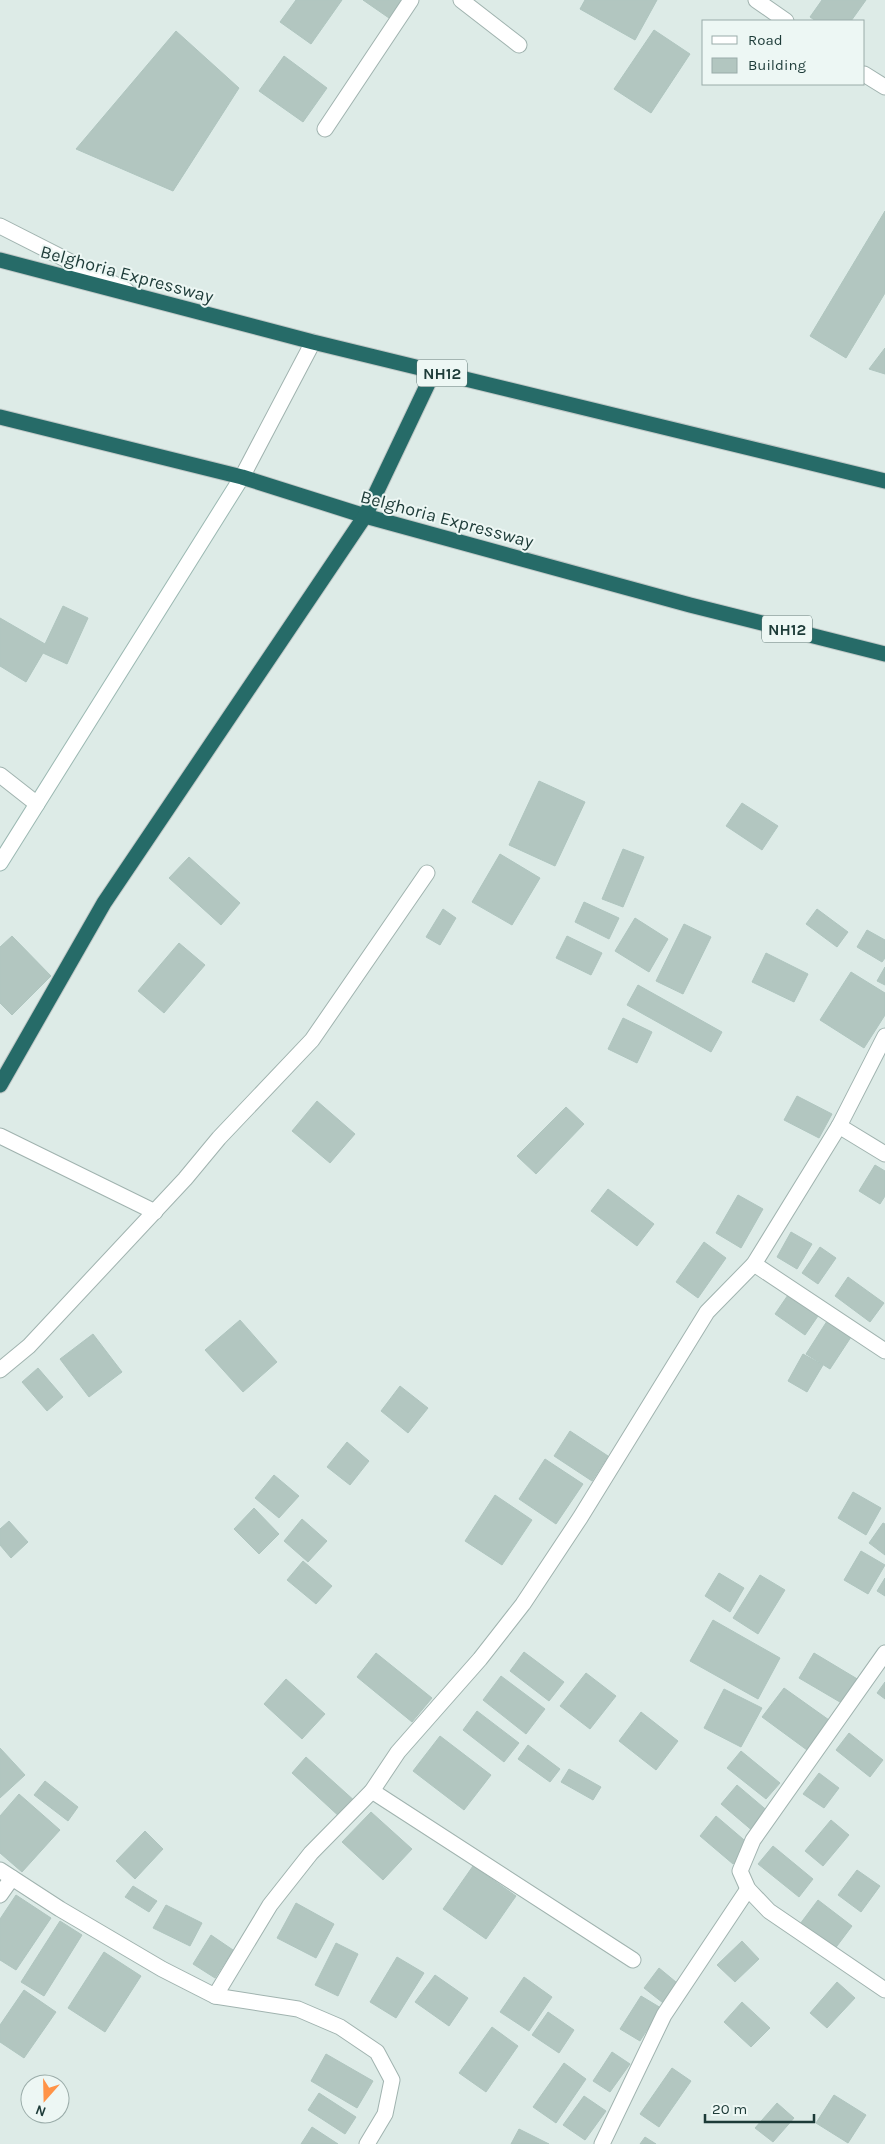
<svg xmlns="http://www.w3.org/2000/svg" width="885" height="2144" font-family="Karla,sans-serif">
<rect width="100%" height="100%" fill="#ddebe7"/>
<g fill="#b2c6c0" stroke="#afc5bf">
<polygon points="296,0 342,0 311,44 280,22"/>
<polygon points="363,0 401,0 389,18"/>
<polygon points="585,0 657,0 635,40 580,9"/>
<polygon points="822,0 866,0 851,21 816,21 810,17"/>
<polygon points="654,30 690,54 651,113 614,89"/>
<polygon points="176,31 239,88 173,191 76,149"/>
<polygon points="284,56 327,88 303,122 259,91"/>
<polygon points="885,211 885,293 846,358 810,336"/>
<polygon points="885,348 885,374 869,369"/>
<polygon points="63,606 88,618 67,664 43,653 26,682 0,666 0,618 45,644"/>
<polygon points="539,781 585,802 555,866 509,845"/>
<polygon points="742,803 778,826 762,850 726,826"/>
<polygon points="623,849 644,857 623,907 602,899"/>
<polygon points="500,854 540,878 512,925 472,902"/>
<polygon points="189,857 240,903 221,925 169,878"/>
<polygon points="584,902 619,918 609,939 575,922"/>
<polygon points="443,909 456,918 440,945 426,937"/>
<polygon points="817,909 848,932 837,947 806,924"/>
<polygon points="635,918 668,939 649,972 615,951"/>
<polygon points="684,924 711,937 683,994 656,981"/>
<polygon points="867,930 885,940 885,958 882,962 857,947"/>
<polygon points="12,936 51,976 12,1015 0,1003 0,947"/>
<polygon points="567,936 602,953 591,975 556,958"/>
<polygon points="179,943 205,965 164,1013 138,991"/>
<polygon points="766,953 808,974 794,1002 752,982"/>
<polygon points="885,967 885,985 877,981"/>
<polygon points="851,972 885,993 885,1015 864,1048 820,1020"/>
<polygon points="638,985 722,1032 711,1052 627,1005"/>
<polygon points="623,1018 652,1032 637,1063 608,1049"/>
<polygon points="797,1096 832,1114 819,1138 784,1120"/>
<polygon points="317,1101 355,1134 330,1163 292,1131"/>
<polygon points="566,1107 584,1124 536,1174 517,1156"/>
<polygon points="875,1165 885,1171 885,1196 880,1204 859,1191"/>
<polygon points="608,1189 654,1224 637,1246 591,1211"/>
<polygon points="738,1195 763,1209 741,1248 716,1233"/>
<polygon points="791,1232 812,1244 797,1269 777,1257"/>
<polygon points="704,1242 726,1258 698,1298 676,1282"/>
<polygon points="820,1247 836,1258 818,1284 802,1273"/>
<polygon points="848,1277 884,1303 870,1322 835,1296"/>
<polygon points="788,1295 818,1316 805,1335 775,1314"/>
<polygon points="829,1318 853,1334 830,1369 806,1354"/>
<polygon points="240,1320 277,1362 243,1392 205,1350"/>
<polygon points="93,1334 122,1372 89,1397 60,1359"/>
<polygon points="803,1354 823,1365 807,1392 788,1381"/>
<polygon points="38,1368 63,1397 47,1411 22,1382"/>
<polygon points="400,1386 428,1408 408,1433 381,1411"/>
<polygon points="570,1431 608,1456 592,1481 554,1456"/>
<polygon points="347,1442 369,1461 350,1485 327,1467"/>
<polygon points="545,1459 583,1484 556,1524 519,1499"/>
<polygon points="274,1475 299,1496 279,1518 255,1498"/>
<polygon points="853,1492 881,1508 866,1535 838,1518"/>
<polygon points="495,1495 532,1520 502,1565 465,1541"/>
<polygon points="254,1508 279,1534 259,1554 234,1529"/>
<polygon points="302,1519 327,1541 308,1562 284,1541"/>
<polygon points="9,1521 28,1542 11,1558 0,1545 0,1529"/>
<polygon points="883,1523 885,1524 885,1555 869,1543"/>
<polygon points="861,1551 885,1565 868,1594 844,1580"/>
<polygon points="303,1561 332,1586 316,1604 287,1580"/>
<polygon points="719,1573 744,1588 730,1612 705,1596"/>
<polygon points="760,1575 785,1590 758,1634 733,1618"/>
<polygon points="885,1578 885,1596 877,1591"/>
<polygon points="713,1620 780,1658 758,1699 690,1661"/>
<polygon points="524,1652 564,1682 549,1701 510,1671"/>
<polygon points="376,1653 432,1698 412,1722 357,1677"/>
<polygon points="814,1653 859,1680 845,1705 799,1678"/>
<polygon points="586,1673 616,1696 590,1729 560,1706"/>
<polygon points="501,1676 545,1709 526,1734 483,1700"/>
<polygon points="286,1679 325,1714 302,1739 264,1704"/>
<polygon points="885,1682 885,1699 877,1693"/>
<polygon points="784,1688 829,1720 807,1750 762,1717"/>
<polygon points="724,1689 762,1708 741,1747 704,1728"/>
<polygon points="477,1711 519,1743 504,1762 463,1730"/>
<polygon points="641,1712 678,1741 656,1770 619,1741"/>
<polygon points="849,1733 883,1760 870,1777 836,1750"/>
<polygon points="440,1736 491,1775 464,1810 413,1771"/>
<polygon points="528,1745 560,1769 550,1782 518,1759"/>
<polygon points="0,1748 25,1775 0,1798"/>
<polygon points="741,1751 780,1783 766,1799 727,1768"/>
<polygon points="306,1757 357,1803 342,1819 292,1773"/>
<polygon points="569,1769 601,1787 593,1800 561,1782"/>
<polygon points="819,1773 839,1788 824,1808 803,1794"/>
<polygon points="45,1781 78,1807 68,1821 34,1795"/>
<polygon points="737,1785 770,1813 754,1832 721,1804"/>
<polygon points="19,1794 60,1830 22,1872 0,1853 0,1816"/>
<polygon points="371,1812 412,1849 383,1880 342,1842"/>
<polygon points="716,1816 750,1845 733,1864 700,1836"/>
<polygon points="831,1820 849,1835 823,1866 805,1851"/>
<polygon points="145,1831 163,1849 135,1879 116,1861"/>
<polygon points="773,1846 813,1879 799,1897 758,1864"/>
<polygon points="473,1866 516,1896 486,1939 443,1909"/>
<polygon points="857,1870 880,1886 861,1912 838,1895"/>
<polygon points="133,1886 157,1901 149,1912 125,1897"/>
<polygon points="16,1895 51,1918 16,1970 0,1960 0,1919"/>
<polygon points="818,1900 852,1926 834,1950 800,1924"/>
<polygon points="296,1903 334,1924 316,1958 277,1938"/>
<polygon points="166,1905 202,1923 190,1946 153,1928"/>
<polygon points="60,1921 82,1935 44,1996 21,1982"/>
<polygon points="211,1935 233,1950 215,1978 193,1964"/>
<polygon points="742,1941 759,1959 735,1982 717,1965"/>
<polygon points="336,1943 358,1954 338,1996 315,1985"/>
<polygon points="104,1952 141,1976 105,2032 68,2008"/>
<polygon points="397,1957 424,1973 396,2018 370,2002"/>
<polygon points="659,1968 682,1987 667,2006 644,1988"/>
<polygon points="435,1975 468,1998 449,2026 415,2002"/>
<polygon points="524,1977 552,1997 529,2031 500,2012"/>
<polygon points="837,1982 855,1998 827,2028 810,2013"/>
<polygon points="24,1990 56,2012 24,2058 0,2042 0,2025"/>
<polygon points="641,1996 661,2008 640,2041 620,2029"/>
<polygon points="742,2002 770,2028 751,2047 724,2022"/>
<polygon points="548,2012 574,2030 559,2053 532,2035"/>
<polygon points="492,2027 518,2046 486,2092 459,2073"/>
<polygon points="612,2052 630,2064 610,2092 593,2081"/>
<polygon points="326,2054 373,2081 357,2108 311,2081"/>
<polygon points="564,2063 586,2079 556,2123 533,2107"/>
<polygon points="672,2068 691,2081 659,2127 640,2114"/>
<polygon points="319,2093 356,2117 345,2134 308,2110"/>
<polygon points="834,2095 866,2115 848,2143 816,2123"/>
<polygon points="584,2096 606,2111 585,2140 563,2125"/>
<polygon points="777,2103 794,2118 773,2142 755,2128"/>
<polygon points="312,2127 338,2144 301,2144"/>
<polygon points="519,2129 549,2144 511,2144"/>
<polygon points="645,2137 656,2144 640,2144"/>
</g>
<g fill="none" stroke-linecap="round" stroke-linejoin="round">
<g stroke="#a0b3af" stroke-width="17">
<g id="street">
<polyline points="461,0 519,45"/>
<polyline points="756,0 786,21"/>
<polyline points="864,74 885,87"/>
<polyline points="325,129 411,0"/>
<polyline points="0,226 126,290"/>
<polyline points="242,477 313,342"/>
<polyline points="0,775 37,804"/>
<polyline points="839,1126 885,1154"/>
<polyline points="0,1136 155,1212"/>
<polyline points="754,1264 885,1351"/>
<polyline points="0,1370 29,1346 185,1179 219,1138 312,1040 427,873"/>
<polyline points="885,1653 753,1840 740,1871 748,1889 769,1911 885,1990"/>
<polyline points="372,1791 633,1960"/>
<polyline points="0,1870 60,1909 162,1969 215,1996 298,2009 340,2027 377,2052 392,2080 385,2114 367,2144"/>
<polyline points="0,1895 12,1878"/>
<polyline points="215,1996 270,1905 311,1853 372,1791 398,1752 480,1659 523,1604 580,1518 707,1312 754,1264 839,1126 885,1036"/>
<polyline points="602,2144 664,2015 748,1889"/>
</g>
</g>
<g stroke="#9bb8b2" stroke-width="17">
<polyline id="secondary" points="0,863 242,477"/>
</g>
<g stroke="#c0c8c7" stroke-width="17">
<g id="highway">
<polyline points="0,260 313,342 885,481"/>
<polyline points="0,417 242,477 365,516 690,605 885,654"/>
<polyline points="0,1085 104,903 365,516 434,371"/>
</g>
</g>
<use href="#street" stroke="#fff" stroke-width="15"/>
<use href="#secondary" stroke="#fff" stroke-width="15"/>
<use href="#highway" stroke="#266b68" stroke-width="15"/>
</g>
<g text-anchor="middle" dominant-baseline="central" stroke-width="4" stroke-linejoin="round" paint-order="stroke">
<g fill="#edf7f4" stroke="#5b7370" stroke-width="1">
<rect x="417" y="359.5" width="50" height="27" rx="4"/>
<rect x="762" y="615.5" width="50" height="27" rx="4"/>
</g>
<g font-size="16" font-weight="bold" fill="#1d3b38">
<text x="442" y="373">NH12</text>
<text x="787" y="629">NH12</text>
</g>
<g font-size="18" fill="#1d3b38" stroke="#edf7f4">
<text transform="translate(127 274) rotate(15)">Belghoria Expressway</text>
<text transform="translate(447 519) rotate(15)">Belghoria Expressway</text>
</g>
</g>
<rect x="702" y="20" width="162" height="65" fill="#edf7f4" stroke="#9aaca9"/>
<rect x="712" y="36" width="25" height="8" fill="#ffffff" stroke="#9aaca9"/>
<text x="748" y="45" font-size="15" fill="#1d3b38">Road</text>
<rect x="712" y="58" width="25" height="15" fill="#b2c6c0" stroke="#9aaca9"/>
<text x="748" y="70" font-size="15" fill="#1d3b38">Building</text>
<g transform="translate(45 2099) rotate(200)"><circle r="24" fill="#edf7f4" stroke="#9aaca9"/>
<path d="M0-4L9 19L0 12L-9 19Z" fill="#ff9347"/>
<text y="-8" font-size="14" font-weight="bold" text-anchor="middle" fill="#1d3b38">N</text>
</g>
<path d="M705 2114v8h109v-8" fill="none" stroke="#1d3b38" stroke-width="2.5"/>
<text x="712" y="2114" font-size="15" fill="#1d3b38" stroke="#edf7f4" stroke-width="4" paint-order="stroke">20 m</text>
</svg>
